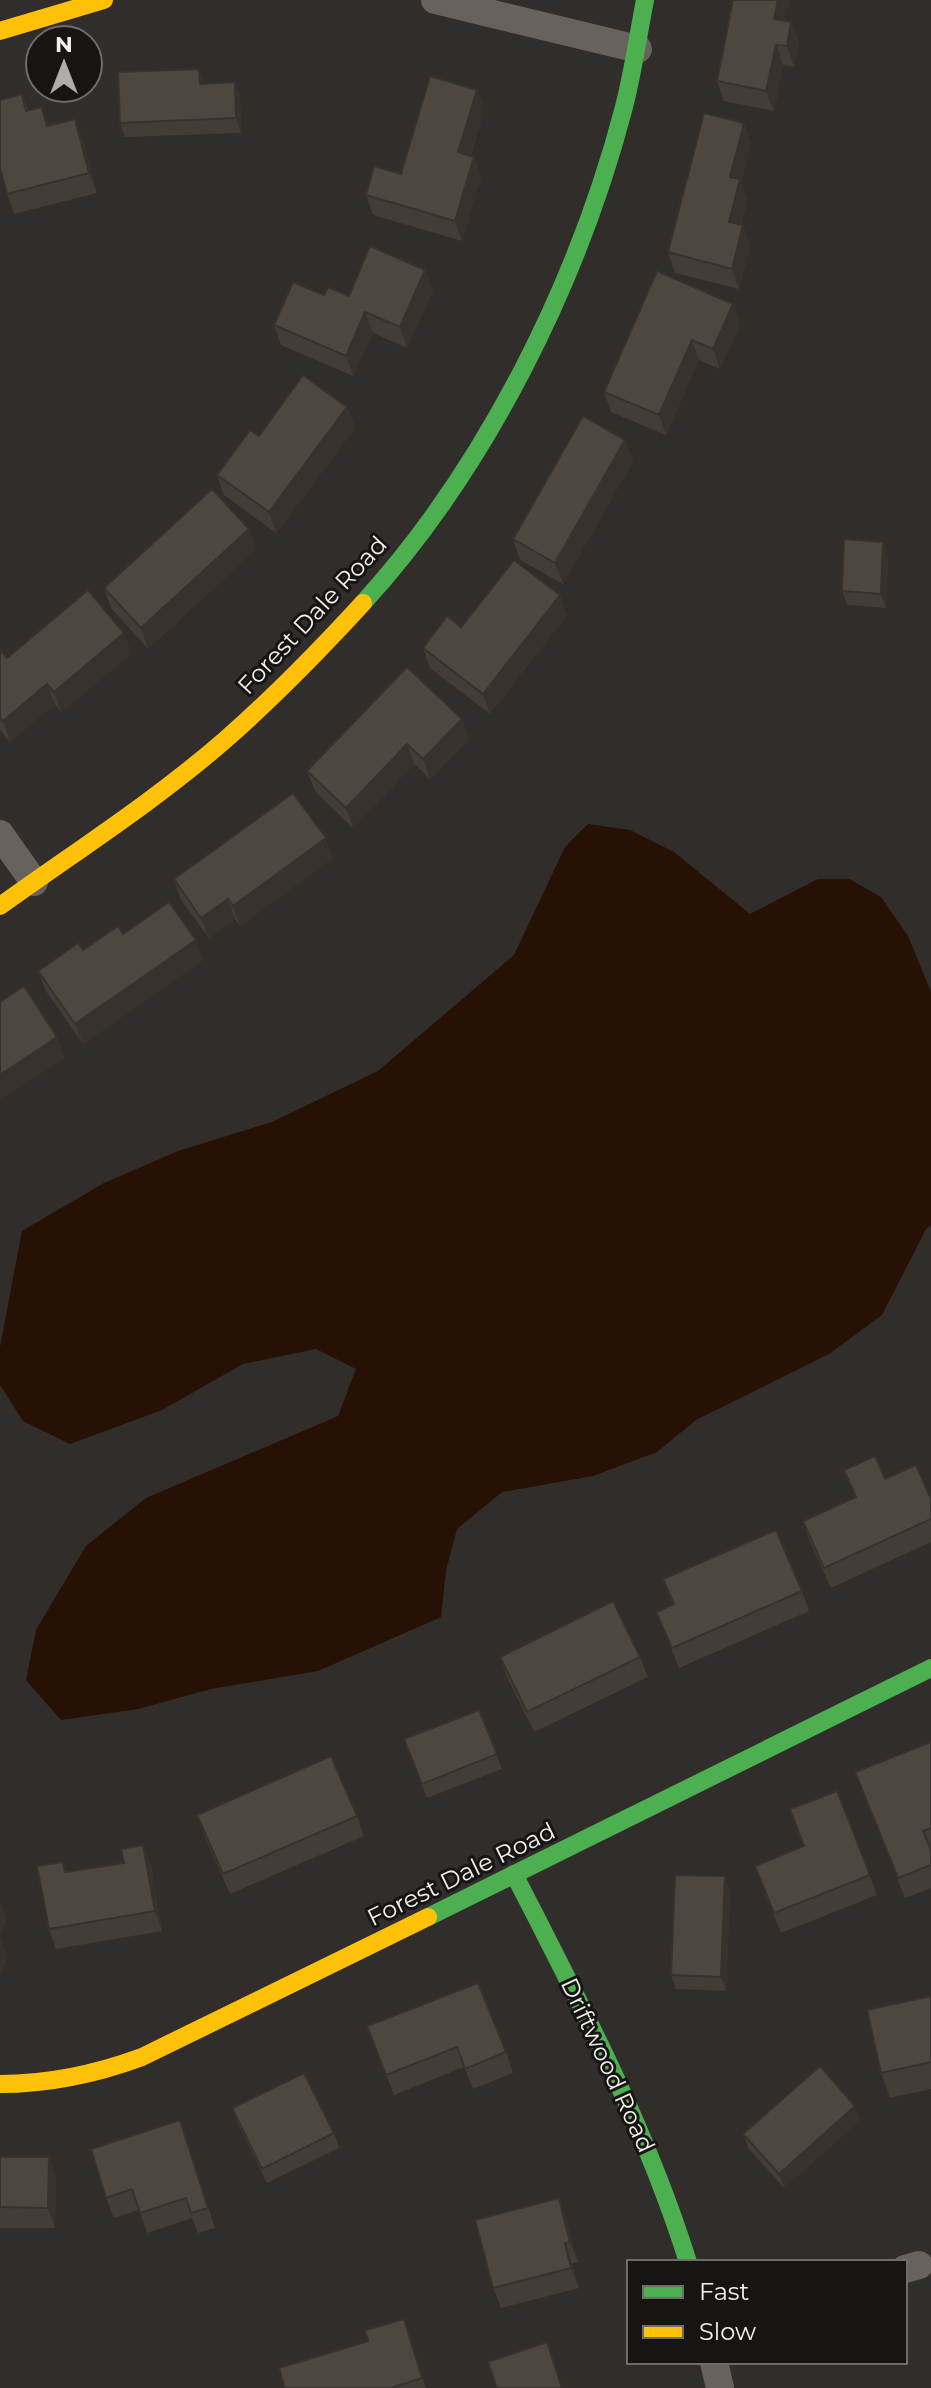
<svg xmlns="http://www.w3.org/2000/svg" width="931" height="2388" font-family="Montserrat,sans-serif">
<rect width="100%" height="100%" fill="#302d2a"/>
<polygon fill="#261104" points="588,824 630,830 674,852 750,914 818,879 849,879 881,897 908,936 931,992 931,1225 926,1229 882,1315 829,1354 696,1420 657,1452 593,1476 502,1492 457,1529 446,1570 441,1617 318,1671 211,1689 138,1709 61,1720 26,1680 36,1630 86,1546 146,1498 338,1416 356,1369 316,1349 243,1364 162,1410 70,1444 23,1421 0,1385 0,1347 22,1231 104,1183 178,1151 272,1122 378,1071 514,955 565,847"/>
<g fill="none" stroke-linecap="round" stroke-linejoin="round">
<g stroke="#67625d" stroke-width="28">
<polyline points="435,0 638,49"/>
<polyline points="0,834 34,882"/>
<polyline points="905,2269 919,2265"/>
<polyline points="714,2362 720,2388"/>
</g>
<g stroke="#4caf50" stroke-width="18">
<path d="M363,603C486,468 578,283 624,107C633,72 638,36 645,0"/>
<path d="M514,1874C579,2001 645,2125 688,2262"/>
<polyline points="428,1917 931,1668"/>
</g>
<g stroke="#ffc107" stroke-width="18">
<polyline points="0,31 104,0"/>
<path d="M0,906C75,852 155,801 225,740C274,697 319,651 363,603"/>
<path d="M0,2084C50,2084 96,2074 142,2057L428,1917"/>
</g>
</g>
<g fill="#433d37">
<polygon points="733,0 789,0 785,21 791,22 799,42 794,67 783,65 774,111 724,101 717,81"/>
<polygon points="235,82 240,97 241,133 125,137 120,123 204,83"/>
<polygon points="477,90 484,110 471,156 474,157 481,177 462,241 373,215 366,195 401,174"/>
<polygon points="22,94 28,111 42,107 49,126 83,139 97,193 14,214 7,194"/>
<polygon points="744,123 751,143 741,183 747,199 741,225 743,225 750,246 739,289 675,273 668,252"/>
<polygon points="425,270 433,290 407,348 373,333 353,376 281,345 274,325 324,295 349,296"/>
<polygon points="733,304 740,324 720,369 699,360 666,435 611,412 604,392"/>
<polygon points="347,407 355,428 276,533 224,495 217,475 259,436"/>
<polygon points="625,440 633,461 563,584 520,560 513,539"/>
<polygon points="883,542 888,556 886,608 847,605 842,591"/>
<polygon points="256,549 148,649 111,608 104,588"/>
<polygon points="560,595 567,615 490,714 430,668 423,648 461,627"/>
<polygon points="0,650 7,658 132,653 61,712 55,704 10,742 0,730"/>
<polygon points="407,667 469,739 430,779 414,764 353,828 315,791 307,771"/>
<polygon points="333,858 240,926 235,919 209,938 181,900 174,879"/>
<polygon points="123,934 203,960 83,1044 46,991 38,971"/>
<polygon points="844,1470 885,1479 931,1499 931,1542 831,1588 810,1542 803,1521 855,1498"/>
<polygon points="663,1579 802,1591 809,1611 679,1668 656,1612 673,1605"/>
<polygon points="500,1657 640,1657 648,1677 534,1732 507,1677"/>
<polygon points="479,1710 502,1769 427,1798 404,1739"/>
<polygon points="931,1742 931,1888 905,1898 855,1772"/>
<polygon points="197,1815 357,1816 364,1836 230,1894 204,1835"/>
<polygon points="124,1863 151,1865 162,1931 56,1949 49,1929 67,1872"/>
<polygon points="870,1875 877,1895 781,1933 762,1886"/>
<polygon points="730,1891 726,1991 676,1989 671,1975"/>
<polygon points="931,1996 931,2089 890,2098 881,2073"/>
<polygon points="367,2026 506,2052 513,2073 473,2089 464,2067 394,2095"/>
<polygon points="232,2108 334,2133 339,2148 267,2183 237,2122"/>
<polygon points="180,2120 215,2228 198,2233 192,2218 147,2233 139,2210 114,2218 106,2198"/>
<polygon points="860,2120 784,2188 748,2148 743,2134"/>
<polygon points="0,2157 49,2157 56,2178 55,2228 0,2228"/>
<polygon points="566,2218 578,2262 572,2264 579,2288 501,2308 493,2288"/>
<polygon points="404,2319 426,2388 285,2388 368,2341"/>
</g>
<g fill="#37322d">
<polygon points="778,0 789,0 782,39 774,19"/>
<polygon points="791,22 799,42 794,67 787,46"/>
<polygon points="776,45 783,65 774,111 766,91"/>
<polygon points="199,69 204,83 205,98 200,84"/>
<polygon points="235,82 240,97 241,133 236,118"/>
<polygon points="477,90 484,110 466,172 458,152"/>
<polygon points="75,119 83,139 97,193 89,173"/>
<polygon points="744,123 751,143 741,183 747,199 736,242 729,222 730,177"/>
<polygon points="474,157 481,177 462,241 455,221"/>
<polygon points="743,225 750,246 739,289 732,269"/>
<polygon points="425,270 433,290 407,348 400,327"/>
<polygon points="733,304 740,324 720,369 713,349"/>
<polygon points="365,312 373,333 353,376 346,356"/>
<polygon points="692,340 699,360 666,435 659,415"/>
<polygon points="347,407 355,428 276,533 269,512"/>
<polygon points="625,440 633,461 563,584 555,563"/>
<polygon points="249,529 256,549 148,649 141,628"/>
<polygon points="883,542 888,556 886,608 881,594"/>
<polygon points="560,595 567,615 490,714 483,694"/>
<polygon points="124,633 132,653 61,712 54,692"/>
<polygon points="47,684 55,704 10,742 3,721"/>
<polygon points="462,719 469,739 430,779 423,759"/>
<polygon points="407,744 414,764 353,828 346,808"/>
<polygon points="326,838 333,858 240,926 233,906"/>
<polygon points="228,899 235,919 209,938 201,918"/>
<polygon points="196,940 203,960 83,1044 75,1024"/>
<polygon points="57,1037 65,1058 0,1100 0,1075"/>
<polygon points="143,1845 151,1865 162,1931 155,1911"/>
<polygon points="725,1876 730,1891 726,1991 721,1977"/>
<polygon points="0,1900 7,1920 0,1934"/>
<polygon points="1,1938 8,1958 0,1974 0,1940"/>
<polygon points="855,2106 860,2120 784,2188 779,2174"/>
<polygon points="49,2157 56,2178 55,2228 48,2208"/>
<polygon points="559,2198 566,2218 578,2262 570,2242"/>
<polygon points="565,2243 572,2264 579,2288 571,2268"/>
<polygon points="404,2319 411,2339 426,2388 422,2378"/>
</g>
<g fill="#4e4740" stroke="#37322d" stroke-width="2">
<polygon points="733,0 778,0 774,19 791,22 787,46 776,45 766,91 717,81"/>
<polygon points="199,69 200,84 235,82 236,118 120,123 118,72"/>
<polygon points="430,76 477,90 458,152 474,157 455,221 366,195 374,166 401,174"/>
<polygon points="22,94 26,111 42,107 47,126 75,119 89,173 7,194 0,168 0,100"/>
<polygon points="704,113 744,123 730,177 740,179 729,222 743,225 732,269 668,252"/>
<polygon points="370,246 425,270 400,327 365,312 346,356 274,325 293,282 324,295 328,287 349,296"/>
<polygon points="657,271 733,304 713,349 692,340 659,415 604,392"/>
<polygon points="303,375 347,407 269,512 217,475 250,430 259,436"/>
<polygon points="583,416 625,440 555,563 513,539"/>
<polygon points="212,489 249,529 141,628 104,588"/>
<polygon points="844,539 883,542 881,594 842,591"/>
<polygon points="514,560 560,595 483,694 423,648 447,616 461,627"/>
<polygon points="88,590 124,633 54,692 47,684 3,721 0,718 0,650 7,658"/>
<polygon points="407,667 462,719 423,759 407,744 346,808 307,771"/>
<polygon points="293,793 326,838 233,906 228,899 201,918 174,879"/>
<polygon points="169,902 196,940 75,1024 38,971 78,943 83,950 118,926 123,934"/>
<polygon points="24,986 57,1037 0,1075 0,1002"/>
<polygon points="875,1456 885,1479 916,1465 931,1499 931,1519 824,1568 803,1521 856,1497 844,1470"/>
<polygon points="776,1530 802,1591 672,1648 656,1612 674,1604 663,1579"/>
<polygon points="613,1601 640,1657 527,1712 500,1657"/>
<polygon points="479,1710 497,1754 422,1784 404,1739"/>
<polygon points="931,1742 931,1828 923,1831 931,1850 931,1865 898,1878 855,1772"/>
<polygon points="331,1756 357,1816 223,1874 197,1815"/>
<polygon points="837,1791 870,1875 774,1913 755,1866 804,1846 790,1809"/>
<polygon points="143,1845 155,1911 49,1929 37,1866 63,1862 65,1872 124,1863 121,1849"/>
<polygon points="675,1875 725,1876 721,1977 671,1975"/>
<polygon points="478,1983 506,2052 465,2069 457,2047 386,2075 367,2026"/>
<polygon points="931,1996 931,2062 881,2073 867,2010"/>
<polygon points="820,2066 855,2106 779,2174 743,2134"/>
<polygon points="304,2073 334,2133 262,2169 232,2108"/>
<polygon points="180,2120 208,2208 191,2213 186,2198 140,2213 132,2189 106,2198 91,2149"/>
<polygon points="0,2157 49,2157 48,2208 0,2207"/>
<polygon points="559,2198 570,2242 565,2243 571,2268 493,2288 475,2220"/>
<polygon points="404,2319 422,2378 391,2388 285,2388 279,2368 368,2341 365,2330"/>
<polygon points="547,2342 562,2388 497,2388 488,2362"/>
</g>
<g text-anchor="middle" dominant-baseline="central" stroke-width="6" stroke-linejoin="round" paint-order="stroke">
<g font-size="24" fill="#f3f0ed" stroke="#171513">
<text transform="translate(312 615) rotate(-47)">Forest Dale Road</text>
<text transform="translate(461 1874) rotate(-26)">Forest Dale Road</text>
<text transform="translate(608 2065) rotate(65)">Driftwood Road</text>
</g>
</g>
<rect x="627" y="2260" width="280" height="104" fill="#171513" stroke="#6f6d6a" stroke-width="2"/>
<rect x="643" y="2286" width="40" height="12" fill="#4caf50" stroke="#6f6d6a" stroke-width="2"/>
<text x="699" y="2300" font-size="24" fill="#f3f0ed">Fast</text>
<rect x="643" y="2326" width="40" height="12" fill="#ffc107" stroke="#6f6d6a" stroke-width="2"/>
<text x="699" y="2340" font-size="24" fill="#f3f0ed">Slow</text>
<g transform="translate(64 64)"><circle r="38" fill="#171513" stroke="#6f6d6a" stroke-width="2"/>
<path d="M0-6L14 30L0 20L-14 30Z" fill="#afaca9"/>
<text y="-12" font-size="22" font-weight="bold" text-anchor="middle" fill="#f3f0ed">N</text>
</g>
</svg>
